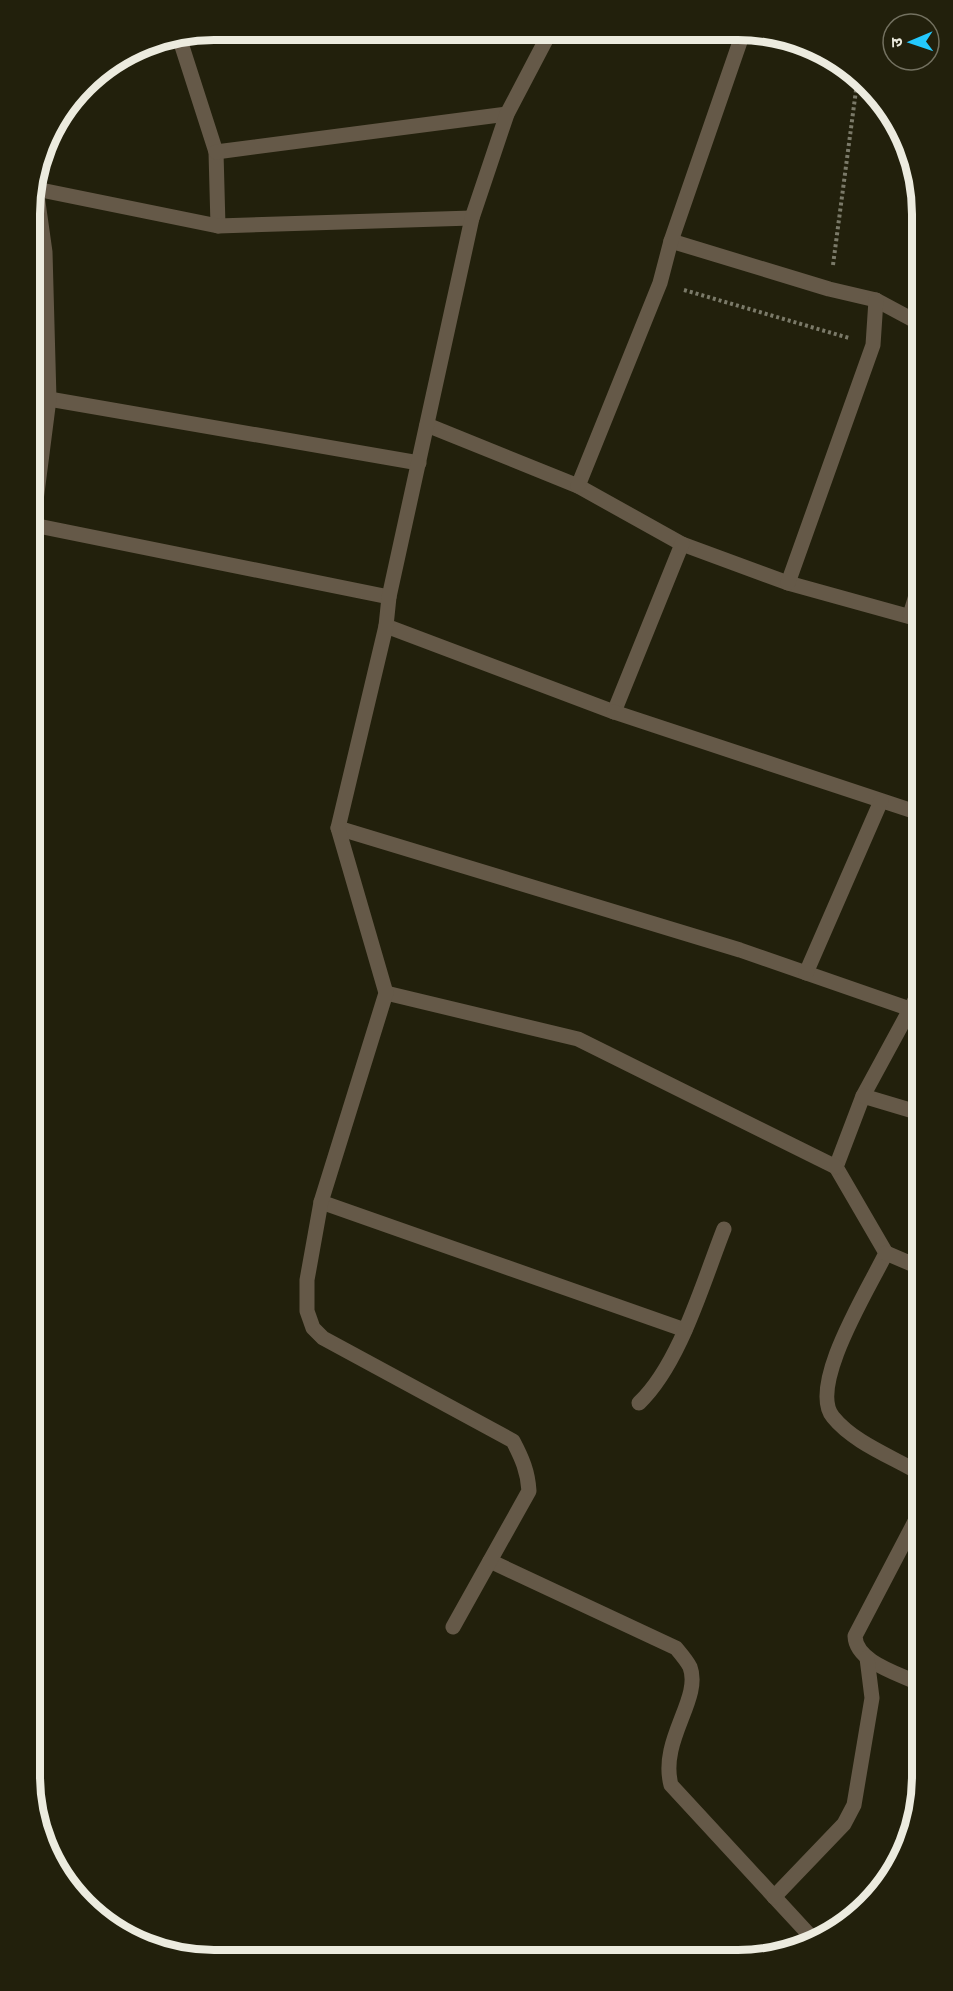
<svg xmlns="http://www.w3.org/2000/svg" width="953" height="1991" font-family="'Archivo Narrow','Noto Sans Devanagari',sans-serif">
<rect width="100%" height="100%" fill="#22200c"/>
<g fill="none" stroke-linecap="round" stroke-linejoin="round">
<g stroke="#7b7a69" stroke-width="4" stroke-dasharray="3 3" stroke-linecap="butt">
<polyline points="833,265 858,75"/>
<polyline points="684,290 849,338"/>
</g>
<g stroke="#655948" stroke-width="15">
<polyline points="179,37 216,152 218,226"/>
<polyline points="216,152 507,114"/>
<polyline points="36,189 218,226 472,218"/>
<polyline points="671,241 829,289 876,300 917,322"/>
<polyline points="49,399 419,463"/>
<polyline points="427,425 578,486 682,544 788,583 918,619"/>
<polyline points="578,486 660,283 671,241 743,33"/>
<polyline points="33,524 49,399 45,252 35,181"/>
<polyline points="33,525 389,597"/>
<polyline points="788,583 873,345 876,300"/>
<polyline points="910,615 918,589"/>
<polyline points="386,626 614,712 682,544"/>
<polyline points="614,712 919,813"/>
<polyline points="338,828 740,950 910,1009"/>
<polyline points="806,973 881,801"/>
<path d="M920,991L863,1096L836,1167L886,1253C871,1285 807,1386 833,1417C854,1443 893,1457 921,1474"/>
<polyline points="386,993 578,1039 836,1167"/>
<polyline points="863,1096 920,1113"/>
<polyline points="321,1202 685,1330"/>
<polyline points="886,1253 921,1268"/>
<path d="M639,1403C680,1364 703,1282 724,1229"/>
<path d="M922,1508L855,1636C856,1663 901,1674 922,1685"/>
<path d="M490,1561L676,1648C681,1654 687,1661 690,1667C702,1699 659,1740 671,1785L815,1941"/>
<path d="M453,1627L529,1491C528,1472 522,1458 513,1441L323,1338L313,1328L307,1311V1280L321,1202L386,993L338,828L386,626L389,597L472,218L507,114L550,32"/>
<polyline points="774,1897 844,1824 854,1805 872,1698 867,1658"/>
</g>
</g>
<path d="M0 0H953V1991H0ZM214 40H738A174 174 0 0 1 912 214V1776A174 174 0 0 1 738 1950H214A174 174 0 0 1 40 1776V214A174 174 0 0 1 214 40Z" fill="#22200c" fill-rule="evenodd"/>
<path fill="none" stroke="#ecebdf" stroke-width="8" d="M214 40H738A174 174 0 0 1 912 214V1776A174 174 0 0 1 738 1950H214A174 174 0 0 1 40 1776V214A174 174 0 0 1 214 40Z"/>
<g transform="translate(911 42) rotate(268)"><circle r="28" fill="#22200c" stroke="#737160" stroke-width="1.5"/>
<path d="M0-4.5L10 22L0 15L-10 22Z" fill="#24c9fe"/>
<text y="-9" font-size="16" font-weight="bold" text-anchor="middle" fill="#ecebdf">उ</text>
</g>
</svg>
